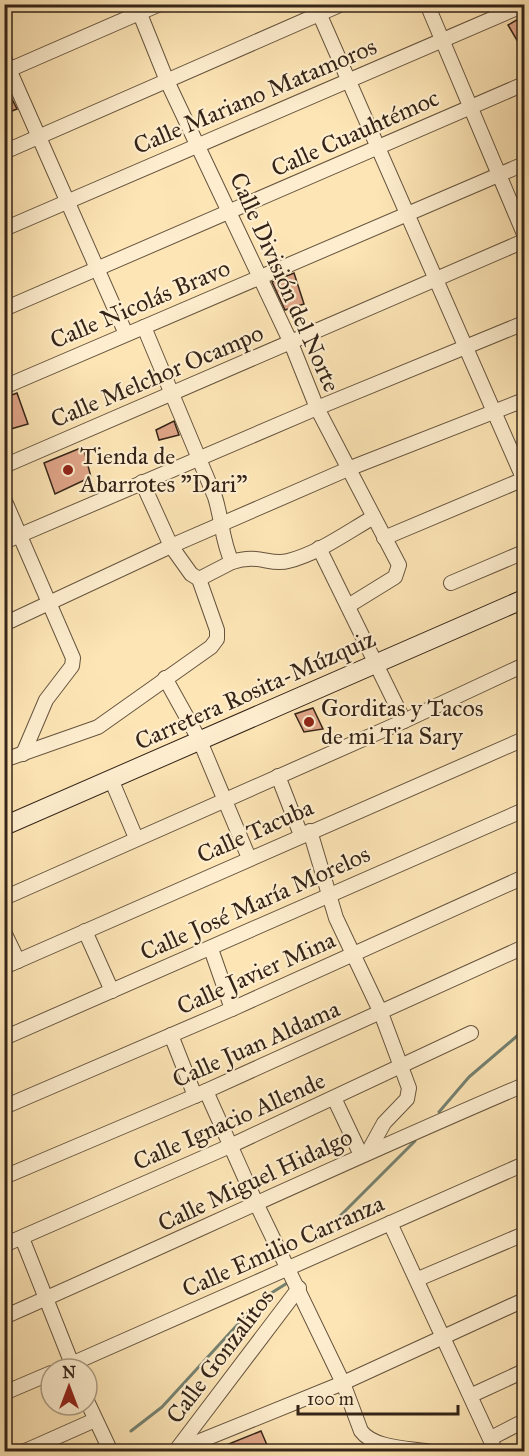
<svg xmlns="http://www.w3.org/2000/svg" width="529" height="1456" font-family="'IM FELL Great Primer',serif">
<rect width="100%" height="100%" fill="#fde5b5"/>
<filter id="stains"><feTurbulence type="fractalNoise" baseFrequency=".00333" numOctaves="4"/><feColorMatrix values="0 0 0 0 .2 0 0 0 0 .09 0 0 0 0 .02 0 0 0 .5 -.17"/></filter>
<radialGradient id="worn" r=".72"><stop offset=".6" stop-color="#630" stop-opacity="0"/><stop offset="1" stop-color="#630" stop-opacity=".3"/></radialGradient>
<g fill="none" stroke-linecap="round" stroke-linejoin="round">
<g stroke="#748171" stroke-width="3">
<polyline points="439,1112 469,1077 524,1030"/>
<polyline points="315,1241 415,1141"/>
<polyline points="131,1431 162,1407 260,1300 289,1282"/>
<polyline points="273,1450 337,1452"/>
</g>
</g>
<g fill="#e0a588" stroke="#342418" stroke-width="1.5">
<polygon points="525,15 525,54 508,25"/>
<polygon points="4,83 17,109 4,114"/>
<polygon points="294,273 304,304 285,310 272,282"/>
<polygon points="17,393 28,424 4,431 4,398"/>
<polygon points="174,421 179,435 159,440 156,430"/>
<polygon points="83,447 91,477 55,494 44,463"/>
<polygon points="313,708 323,729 304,732 295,714"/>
<polygon points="261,1431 267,1445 249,1452 209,1452"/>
</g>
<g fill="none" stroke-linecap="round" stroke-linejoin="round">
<g stroke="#66543f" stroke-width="16">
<g id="minor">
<polyline points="136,4 167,81 291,343 317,408 399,565 395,577 348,606"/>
<polyline points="315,4 524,480"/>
<polyline points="427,4 524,234"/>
<polyline points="4,58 126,334"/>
<polyline points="4,72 160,4"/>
<polyline points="4,152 342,4"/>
<polyline points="4,229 524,5"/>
<polyline points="4,309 524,84"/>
<path d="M144,327L215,497C222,519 222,542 232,562L199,579"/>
<polyline points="4,387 524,164"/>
<polyline points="4,466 524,241"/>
<polyline points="4,499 73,658 72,666 46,700 23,754"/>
<polyline points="384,538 524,479"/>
<polyline points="4,542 317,408 524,323"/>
<polyline points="319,548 404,721"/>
<path d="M232,562C259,553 270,566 288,561C317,554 346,533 372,518"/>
<polyline points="451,583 524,552"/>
<polyline points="4,624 171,546 348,469 524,400"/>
<polyline points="165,678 200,741 249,858"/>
<polyline points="4,760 98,727 211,647 217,639 217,630 199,579 191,574 171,546 142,482"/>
<polyline points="278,776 301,835"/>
<polyline points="111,779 136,838"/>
<polyline points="310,831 336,918 381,1013 409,1088 407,1099 384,1123 368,1152"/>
<polyline points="4,898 404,721 524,665"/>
<polyline points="85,931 112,991"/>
<polyline points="4,932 18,961"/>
<polyline points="211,949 232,1009"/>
<polyline points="4,967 524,739"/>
<polyline points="171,1035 195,1096"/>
<polyline points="4,1038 524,810"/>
<path d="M206,1091L257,1205L343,1383L361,1431C374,1449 411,1448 432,1452"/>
<polyline points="334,1098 361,1155"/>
<polyline points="4,1107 232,1009 524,877"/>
<polyline points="4,1177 195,1096 524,947"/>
<polyline points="390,1223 496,1452"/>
<polyline points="22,1238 74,1369"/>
<polyline points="4,1245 230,1146 471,1033"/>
<polyline points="418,1279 524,1234"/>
<path d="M4,1317C178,1240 350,1159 524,1085"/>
<polyline points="60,1369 524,1164"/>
<polyline points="4,1393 51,1373"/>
<polyline points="472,1395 524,1371"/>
<polyline points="87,1401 111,1452"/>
<polyline points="491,1438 524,1421"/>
<polyline points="177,1449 299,1288"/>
<polyline points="23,1452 95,1420"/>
<polyline points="173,1452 343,1383 524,1300"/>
</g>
</g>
<g stroke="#342418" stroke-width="20">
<polyline id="secondary" points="4,826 524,599"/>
</g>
<use href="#minor" stroke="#feeecf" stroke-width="14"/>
<use href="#secondary" stroke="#feeecf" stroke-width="18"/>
</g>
<g fill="#8f2418" stroke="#feeecf" stroke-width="2">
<circle cx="68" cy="470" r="6"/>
<circle cx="309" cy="722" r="6"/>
</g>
<g text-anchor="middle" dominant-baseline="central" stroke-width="4.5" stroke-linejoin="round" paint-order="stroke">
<g font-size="24" fill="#342418" stroke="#feeecf">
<text transform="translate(255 96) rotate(-23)">Calle Mariano Matamoros</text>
<text transform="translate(355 133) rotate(-24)">Calle Cuauhtémoc</text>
<text transform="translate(285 282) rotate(66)">Calle División del Norte</text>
<text transform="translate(140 304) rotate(-23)">Calle Nicolás Bravo</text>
<text transform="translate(157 376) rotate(-23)">Calle Melchor Ocampo</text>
<text transform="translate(255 690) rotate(-24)">Carretera Rosita-Múzquiz</text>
<text transform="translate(255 831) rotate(-24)">Calle Tacuba</text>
<text transform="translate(255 903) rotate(-24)">Calle José María Morelos</text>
<text transform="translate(256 973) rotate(-24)">Calle Javier Mina</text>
<text transform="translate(256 1044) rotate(-24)">Calle Juan Aldama</text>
<text transform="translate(229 1121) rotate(-24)">Calle Ignacio Allende</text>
<text transform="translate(255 1180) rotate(-25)">Calle Miguel Hidalgo</text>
<text transform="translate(283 1246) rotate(-24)">Calle Emilio Carranza</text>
<text transform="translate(220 1356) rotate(-53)">Calle Gonzalitos</text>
</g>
<g font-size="24" fill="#342418" stroke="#feeecf" text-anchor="start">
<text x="80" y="456">Tienda de<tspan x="80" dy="28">Abarrotes "Dari"</tspan></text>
<text x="321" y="708">Gorditas y Tacos<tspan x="321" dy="28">de mi Tia Sary</tspan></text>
</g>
</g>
<rect width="529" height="1456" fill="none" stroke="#fde5b5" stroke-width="24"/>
<rect x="6" y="6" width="517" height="1444" fill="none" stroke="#342418" stroke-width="3"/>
<rect x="12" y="12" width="505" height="1432" fill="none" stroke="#342418" stroke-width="1.5"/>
<g transform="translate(69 1387)"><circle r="28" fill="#feeecf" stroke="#ad9d86" stroke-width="1.5"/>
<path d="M0-4.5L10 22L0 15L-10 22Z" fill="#8f2418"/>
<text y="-9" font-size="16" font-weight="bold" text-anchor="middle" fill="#342418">N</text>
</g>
<path d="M298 1405v9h160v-9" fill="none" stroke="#342418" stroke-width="3"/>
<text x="307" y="1405" font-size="18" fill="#342418" stroke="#feeecf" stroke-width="4.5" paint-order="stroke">100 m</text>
<rect width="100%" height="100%" filter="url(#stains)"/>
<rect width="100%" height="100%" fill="url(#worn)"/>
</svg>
